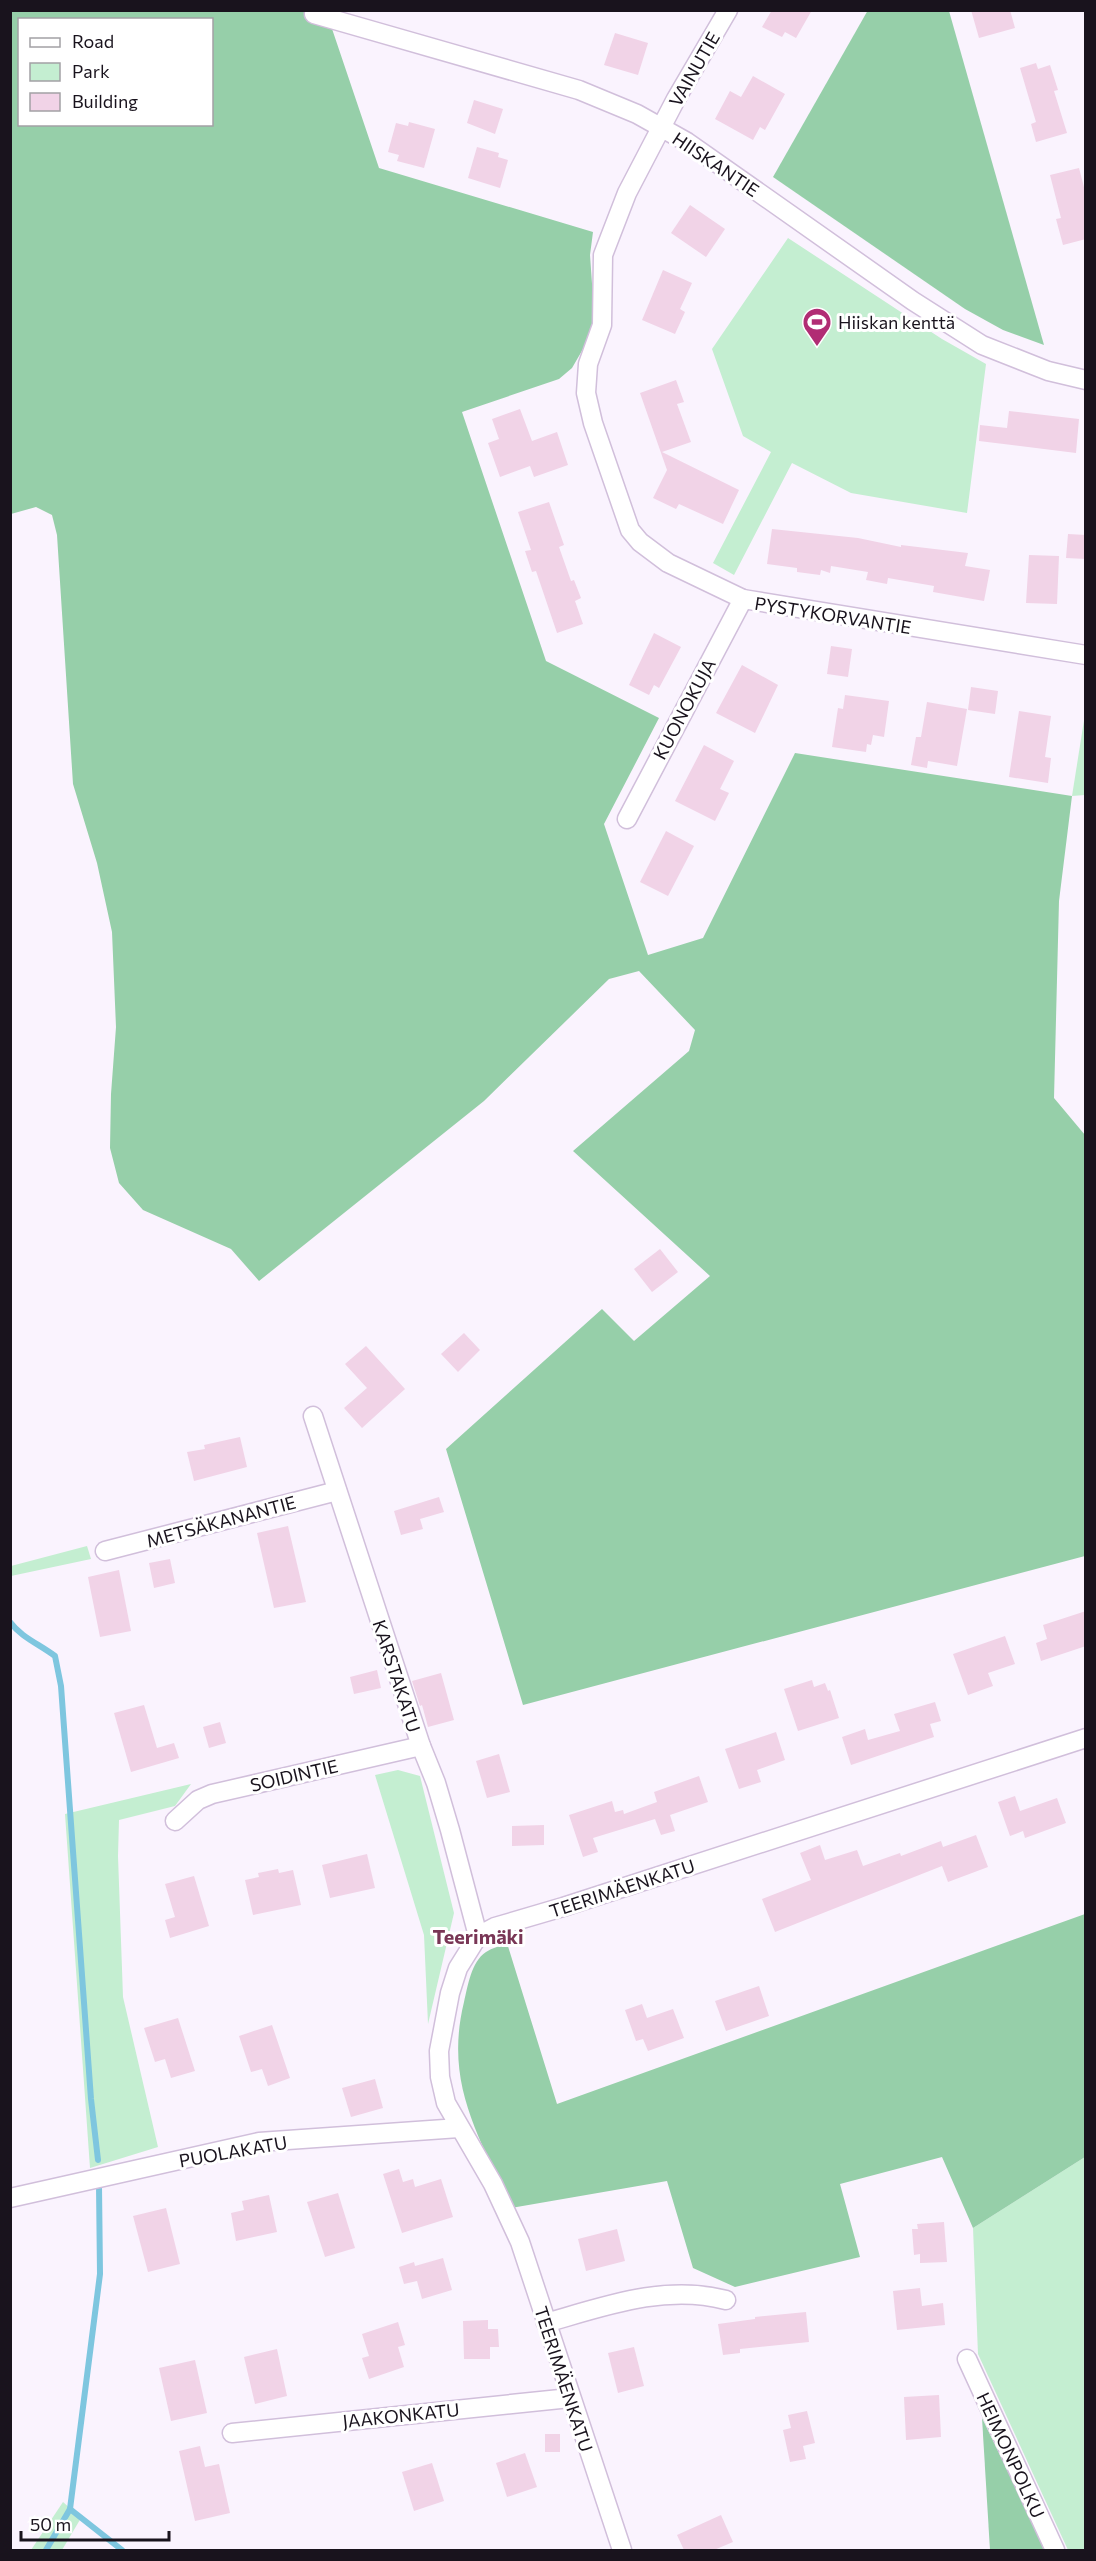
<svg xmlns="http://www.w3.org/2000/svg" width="1096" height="2561" font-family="Commissioner,sans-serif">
<rect width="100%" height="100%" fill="#faf3fe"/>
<g fill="#c4eed1">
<polygon points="788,238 942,339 986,364 967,513 851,493 792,463 734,575 713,563 771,452 743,436 712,349"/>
<polygon points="1085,714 1085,795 1072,796"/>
<polygon points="87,1546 91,1559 11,1576 11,1566"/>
<polygon points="398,1770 420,1776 454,1913 428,2024 424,1935 375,1775"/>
<polygon points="191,1784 175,1806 119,1820 118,1856 123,1997 158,2147 90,2168 65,1814"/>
<polygon points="1085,2157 1086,2550 1068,2550 978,2354 973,2228"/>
<polygon points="63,2502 81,2518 62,2550 31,2550"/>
</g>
<g fill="#96cfa9" fill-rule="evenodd">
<polygon points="868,10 949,11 1044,345 1003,330 965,309 773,177"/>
<path d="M11,11H326L379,168L593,232L590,255L594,312L590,337L572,368L559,379L462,412L546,661L659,718L604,824L648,955L703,938L795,753L1072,796L1059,901L1054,1098L1085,1135V1556L523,1705L446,1449L602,1309L634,1341L710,1276L573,1151L689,1051L695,1030L639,971L609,979L484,1101L259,1281L231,1249L143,1210L119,1183L110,1148L111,1094L116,1027L112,932L97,863L73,784L57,535L52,515L36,507L11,514ZM20,20H212V124H20Z"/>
<path d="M1085,1914V2157L973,2228L942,2157L840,2184L860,2257L735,2287L693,2268L667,2181L511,2208C479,2135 444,2084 464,2002C468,1986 471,1962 486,1952C492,1948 500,1946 507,1943L557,2104Z"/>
<polygon points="982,2418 1046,2550 990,2550"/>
</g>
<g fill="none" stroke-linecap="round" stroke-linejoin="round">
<g stroke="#7ec6df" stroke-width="6">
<path d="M10,1622C21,1637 39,1644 55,1656L61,1686L91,2099L98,2160"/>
<polyline points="70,2509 122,2550"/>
<polyline points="46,2550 70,2509 100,2274 99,2186"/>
</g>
</g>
<g fill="#f1d3e7">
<polygon points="772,10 812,10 796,38 785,32 782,37 762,27"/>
<polygon points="971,10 1010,10 1015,28 979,38"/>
<polygon points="615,33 648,43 638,75 604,65"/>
<polygon points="1036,63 1038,69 1050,65 1058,90 1054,91 1067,133 1036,142 1031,124 1036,122 1020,68"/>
<polygon points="753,76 785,94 765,130 760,127 753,140 715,119 730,91 741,97"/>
<polygon points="474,100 503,109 495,134 467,123"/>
<polygon points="409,122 435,129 424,168 397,161 399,155 388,152 396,123 408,126"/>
<polygon points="477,147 499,153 498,157 508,160 500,188 468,178"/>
<polygon points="1079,168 1086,195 1086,239 1063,245 1056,219 1061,218 1050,175"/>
<polygon points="690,205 725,229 706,257 671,233"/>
<polygon points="663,270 692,283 680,309 685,312 675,334 642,320"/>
<polygon points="676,380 684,402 677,404 691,442 662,452 739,490 723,524 679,504 676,509 653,498 667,470 640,393"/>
<polygon points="520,409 532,441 557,432 568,465 534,477 530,466 500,477 488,443 499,439 492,419"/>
<polygon points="1009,411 1079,419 1076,453 979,441 980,425 1007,428"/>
<polygon points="549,502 564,545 559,547 571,581 574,580 581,598 575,601 583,624 557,633 536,571 532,572 525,551 531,550 518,512"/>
<polygon points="772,529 858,538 901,547 901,545 968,553 965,566 990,570 984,601 933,592 934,586 888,578 887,584 866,580 868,572 831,566 830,573 821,570 820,575 797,572 797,568 767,564"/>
<polygon points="1068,534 1086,535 1086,559 1066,558"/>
<polygon points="1029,555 1059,556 1057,604 1026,603"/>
<polygon points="654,633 681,647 659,688 654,685 649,695 629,685"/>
<polygon points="831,646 852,649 848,677 827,674"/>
<polygon points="742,665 778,685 755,733 716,713"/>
<polygon points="971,687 998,691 995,714 968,710"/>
<polygon points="845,695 889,701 884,737 873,735 871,745 867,744 866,752 832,747 838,708 843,709"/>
<polygon points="927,702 967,709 957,766 928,761 927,768 911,765 916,737 921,737"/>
<polygon points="1019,711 1051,716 1045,757 1051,758 1048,783 1009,777"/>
<polygon points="704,745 734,761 720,789 729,793 715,821 675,801"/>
<polygon points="666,831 694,846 668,896 640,882"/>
<polygon points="660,1249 678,1272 652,1292 634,1269"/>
<polygon points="464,1333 480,1350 458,1372 441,1354"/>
<polygon points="366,1346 405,1389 362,1428 344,1408 367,1388 345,1364"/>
<polygon points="240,1437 247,1467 194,1481 187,1452 205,1449 204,1445"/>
<polygon points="439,1497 444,1512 420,1519 423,1529 401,1535 394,1511"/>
<polygon points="288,1526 306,1602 274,1608 257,1533"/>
<polygon points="170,1559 175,1583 154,1588 149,1563"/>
<polygon points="119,1570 131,1631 100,1637 88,1577"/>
<polygon points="1086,1611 1086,1646 1041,1661 1036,1643 1047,1639 1043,1625"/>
<polygon points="1005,1636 1015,1664 988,1673 993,1686 968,1695 953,1654"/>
<polygon points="377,1670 381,1688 354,1694 350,1677"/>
<polygon points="441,1673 454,1720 428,1727 422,1705 420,1706 412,1681"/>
<polygon points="812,1680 814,1687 825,1683 828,1691 830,1690 839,1718 798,1731 784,1689"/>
<polygon points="935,1702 941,1721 930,1724 934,1737 851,1765 842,1737 865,1729 868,1740 900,1731 894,1714"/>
<polygon points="144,1705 157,1748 174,1743 179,1758 131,1772 114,1713"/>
<polygon points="220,1722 226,1743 209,1748 203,1727"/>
<polygon points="776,1732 785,1760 757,1770 761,1782 739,1789 725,1749"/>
<polygon points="499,1754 510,1792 487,1798 476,1761"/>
<polygon points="699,1776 708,1802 670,1815 675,1831 661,1835 655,1819 593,1838 598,1852 583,1857 569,1815 612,1801 615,1812 623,1810 624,1814 657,1802 654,1792"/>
<polygon points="1015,1796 1020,1811 1057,1798 1066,1823 1025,1838 1023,1831 1010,1836 998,1802"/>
<polygon points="544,1825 544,1845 512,1846 512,1826"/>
<polygon points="976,1835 988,1867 948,1882 942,1866 775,1932 762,1899 811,1880 800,1853 820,1845 825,1860 857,1850 863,1866 900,1853 901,1856 941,1841 943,1847"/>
<polygon points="367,1854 375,1888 330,1898 322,1865"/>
<polygon points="278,1869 279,1873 293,1870 301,1905 253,1915 245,1880 259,1877 258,1873"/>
<polygon points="194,1876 209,1926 170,1938 165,1920 175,1917 165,1884"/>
<polygon points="759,1986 769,2016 726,2031 715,2001"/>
<polygon points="642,2004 647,2018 673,2009 684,2038 648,2051 643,2039 636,2041 625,2010"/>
<polygon points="178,2018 195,2071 171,2078 165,2059 155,2062 144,2028"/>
<polygon points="272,2025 290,2078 268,2086 262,2069 251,2072 239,2036"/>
<polygon points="375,2079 383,2108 351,2117 342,2088"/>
<polygon points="399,2169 403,2182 413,2179 415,2187 441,2179 453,2217 402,2233 383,2174"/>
<polygon points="338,2193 355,2248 325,2257 307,2202"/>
<polygon points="269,2195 277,2232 236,2241 231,2213 244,2210 242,2201"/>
<polygon points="166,2208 180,2264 148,2272 133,2216"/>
<polygon points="944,2222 947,2262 920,2263 920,2254 914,2255 912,2229 918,2229 917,2224"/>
<polygon points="617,2229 625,2261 586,2271 578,2239"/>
<polygon points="443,2258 452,2290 422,2299 417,2281 404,2284 399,2267 414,2262 415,2266"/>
<polygon points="920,2288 922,2306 943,2303 945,2325 897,2330 893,2291"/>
<polygon points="806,2312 809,2342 740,2349 740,2353 723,2355 718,2324 755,2319 755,2317"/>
<polygon points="488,2320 488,2329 498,2329 499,2347 490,2347 490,2359 464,2359 463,2321"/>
<polygon points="398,2322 405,2345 398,2347 404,2367 369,2379 362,2358 369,2356 362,2334"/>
<polygon points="634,2347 644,2386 618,2393 608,2353"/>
<polygon points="277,2349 287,2396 255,2404 244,2357"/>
<polygon points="195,2360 207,2413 171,2421 159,2368"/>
<polygon points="939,2395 941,2437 906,2440 904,2397"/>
<polygon points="807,2411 815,2443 803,2446 806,2459 790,2462 783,2430 791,2428 788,2415"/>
<rect x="545" y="2434" width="15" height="18"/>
<polygon points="200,2446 205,2467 219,2464 230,2513 195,2521 179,2451"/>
<polygon points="525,2453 537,2487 507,2497 496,2463"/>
<polygon points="432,2463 444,2501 414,2511 402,2472"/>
<polygon points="721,2515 733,2542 714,2550 684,2550 677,2535"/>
</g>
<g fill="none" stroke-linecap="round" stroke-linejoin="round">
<g stroke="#d1bfdb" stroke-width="21">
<g id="street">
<polyline points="728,10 676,99 627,193 603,255 602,325 588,364 586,393 593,423 630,530 640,542 668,563 743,599 1086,655"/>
<polyline points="314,14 579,90 637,114 687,142 913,301 982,345 1048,371 1086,380"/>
<polyline points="627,819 743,599"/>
<polyline points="313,1416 421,1746 436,1783 450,1830 478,1936"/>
<polyline points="105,1551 337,1491"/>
<polyline points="175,1821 198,1800 212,1794 421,1746"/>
<polyline points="10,2198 259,2142 459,2128"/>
<path d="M546,2323C605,2306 665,2284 726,2300"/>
<polyline points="967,2359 1055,2550"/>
<polyline points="232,2433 570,2398"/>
<polyline points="622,2550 520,2242 493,2184 446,2103 440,2077 439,2051 450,1993 458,1968 478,1936 495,1927 563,1907 1086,1738"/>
</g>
</g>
<use href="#street" stroke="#fff" stroke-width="18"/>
</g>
<defs>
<g id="stadium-pin" transform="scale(1.5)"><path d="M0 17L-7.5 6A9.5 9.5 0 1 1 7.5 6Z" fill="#b12d74" stroke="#fff"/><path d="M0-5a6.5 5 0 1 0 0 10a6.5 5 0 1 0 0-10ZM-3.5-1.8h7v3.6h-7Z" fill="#fff"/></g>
</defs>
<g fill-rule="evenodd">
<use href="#stadium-pin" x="817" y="322"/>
</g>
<g text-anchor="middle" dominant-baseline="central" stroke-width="6" stroke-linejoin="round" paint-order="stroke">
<g font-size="18" fill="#19131d" stroke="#fff">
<text transform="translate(694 69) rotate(-60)">VAINUTIE</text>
<text transform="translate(716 164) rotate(34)">HIISKANTIE</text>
<text transform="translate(833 615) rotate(9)">PYSTYKORVANTIE</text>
<text transform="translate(684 709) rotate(-62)">KUONOKUJA</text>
<text transform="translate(221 1521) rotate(-15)">METSÄKANANTIE</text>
<text transform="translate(397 1676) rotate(72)">KARSTAKATU</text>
<text transform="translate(294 1775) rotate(-13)">SOIDINTIE</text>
<text transform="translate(622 1888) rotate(-18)">TEERIMÄENKATU</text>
<text transform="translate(233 2151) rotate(-10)">PUOLAKATU</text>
<text transform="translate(564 2379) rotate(72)">TEERIMÄENKATU</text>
<text transform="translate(401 2415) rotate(-6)">JAAKONKATU</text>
<text transform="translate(1011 2455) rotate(65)">HEIMONPOLKU</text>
</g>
<g font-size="18" fill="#19131d" stroke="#fff" text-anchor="start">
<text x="838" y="322">Hiiskan kenttä</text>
</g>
<g font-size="20" font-weight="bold" fill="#793656" stroke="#fff">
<text x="478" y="1936">Teerimäki</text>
</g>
</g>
<rect width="1096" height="2561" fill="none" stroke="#19131d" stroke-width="24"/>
<rect x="18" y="18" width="195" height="108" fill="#ffffff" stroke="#a3a1a5" stroke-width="1.5"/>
<rect x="30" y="38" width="30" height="9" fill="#ffffff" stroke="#a3a1a5" stroke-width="1.5"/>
<text x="72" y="48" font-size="18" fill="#19131d">Road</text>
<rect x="30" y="63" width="30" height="18" fill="#c4eed1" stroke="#a3a1a5" stroke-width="1.5"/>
<text x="72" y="78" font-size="18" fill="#19131d">Park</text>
<rect x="30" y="93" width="30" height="18" fill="#f1d3e7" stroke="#a3a1a5" stroke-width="1.5"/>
<text x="72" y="108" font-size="18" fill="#19131d">Building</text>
<path d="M21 2531v9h148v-9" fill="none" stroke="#19131d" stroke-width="3"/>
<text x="30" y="2531" font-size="18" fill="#19131d" stroke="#ffffff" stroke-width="4.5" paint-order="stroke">50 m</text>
</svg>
